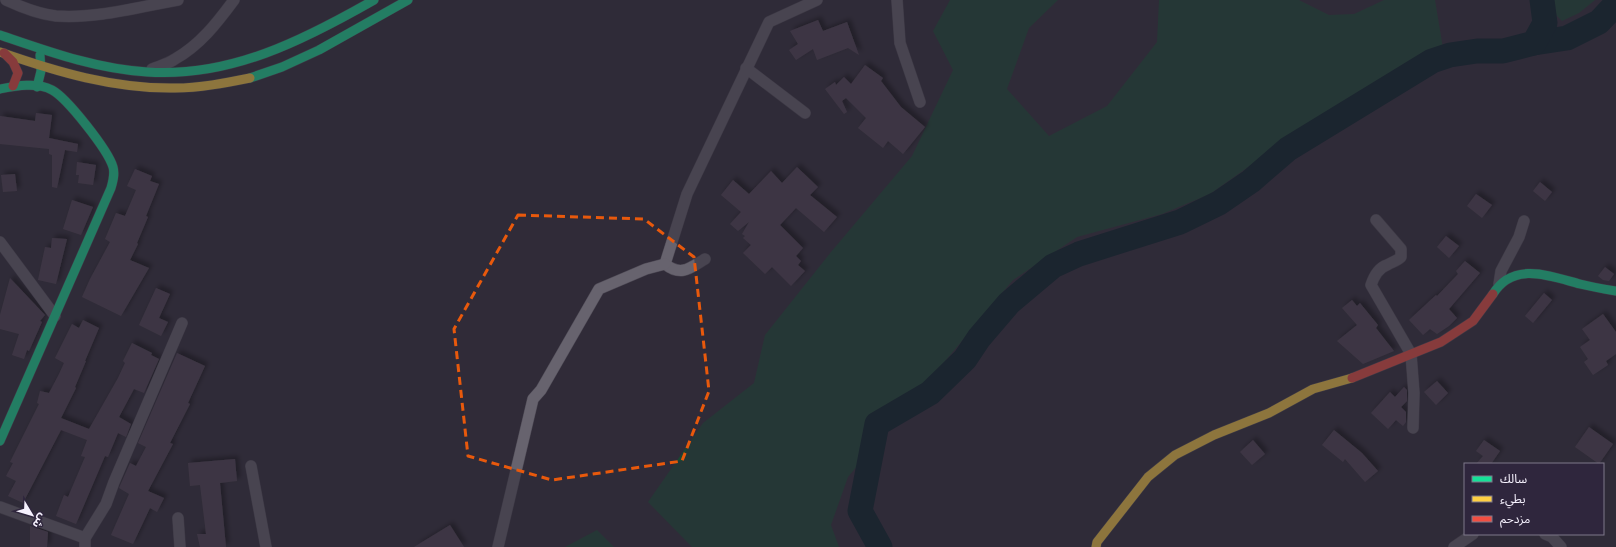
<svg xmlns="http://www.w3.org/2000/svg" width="1616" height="547" font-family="'Nunito Sans','Noto Sans Arabic',sans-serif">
<defs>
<filter id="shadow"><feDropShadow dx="3.5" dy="-3.5" stdDeviation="2" flood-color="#0009"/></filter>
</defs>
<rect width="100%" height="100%" fill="#302b38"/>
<g fill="#1a4633">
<polygon points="950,0 1058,0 1029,28 1007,89 1049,136 1107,106 1157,42 1159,0 1299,0 1329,15 1354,14 1384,0 1435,0 1443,48 1291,137 1210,194 1162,214 1077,237 1013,280 848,477 831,525 839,547 692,547 648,502 703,423 754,383 765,335 831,252 912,156 953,70 933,31"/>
<polygon points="1549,0 1595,0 1579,13 1562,21 1557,16"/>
<polygon points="597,530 614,547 565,547"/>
</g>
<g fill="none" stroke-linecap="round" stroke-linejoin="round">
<g stroke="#041d25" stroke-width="25">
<polyline points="1534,43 1567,38 1599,22 1616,4"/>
<polyline points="880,547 860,511 877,424 930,393 965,359 979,338 1009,303 1053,266 1079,254 1180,222 1219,203 1251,181 1288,149 1432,61 1450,55 1477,51 1503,51 1534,43 1545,23 1542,0"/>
</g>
</g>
<g fill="#4f4352" filter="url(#shadow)">
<polygon points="818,20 823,31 847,22 859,55 848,48 817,60 813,49 796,60 789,50 798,44 790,31"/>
<polygon points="865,65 883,78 881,81 901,107 925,127 903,154 888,141 883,148 858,128 866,118 846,98 842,101 847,112 844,114 825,89 835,82 836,85 844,77 851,84"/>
<polygon points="36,113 52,115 49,138 78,144 77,152 65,150 57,188 52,187 52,155 49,154 49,149 0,144 0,116 35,121"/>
<polygon points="77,162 96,165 93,185 78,183 79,175 76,175"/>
<polygon points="797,167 818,187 810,195 837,217 824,232 796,208 780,225 803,248 796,256 801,261 798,265 805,271 791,286 772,267 765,274 743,253 751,245 743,238 745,236 742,234 749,222 738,231 730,224 741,212 721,195 733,180 749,194 771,171 782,183"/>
<polygon points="135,169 152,176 150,181 159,184 146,216 148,217 137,243 138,244 130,260 149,268 121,316 82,297 90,279 110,242 105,239 116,213 125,216 136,190 127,186"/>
<polygon points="15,174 17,191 3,192 1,175"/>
<polygon points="1540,182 1552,192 1545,201 1533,191"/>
<polygon points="1476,194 1492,205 1482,218 1467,206"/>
<polygon points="72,200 93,207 81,235 63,229"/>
<polygon points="1446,236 1459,246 1449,258 1437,247"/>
<polygon points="52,238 67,239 56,284 38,280 45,247 51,248"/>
<polygon points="1465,261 1480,273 1449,309 1457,318 1449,326 1437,334 1430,329 1423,335 1409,320 1436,295 1437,296 1458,274 1456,271"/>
<polygon points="1605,267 1614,274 1609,281 1603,280 1598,276"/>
<polygon points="10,278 45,315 40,321 42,322 29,351 27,350 24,359 12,355 19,334 0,329 0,315"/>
<polygon points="156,288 170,294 159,318 168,322 161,336 139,325"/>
<polygon points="1544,293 1552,300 1533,323 1525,316"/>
<polygon points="1352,300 1357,306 1360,303 1378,325 1376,328 1394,351 1363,364 1337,341 1357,325 1342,308"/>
<polygon points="1603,314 1616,332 1616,354 1606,361 1608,365 1593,375 1584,362 1588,359 1580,347 1590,340 1582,329"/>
<polygon points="83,320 99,328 85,361 86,361 75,387 76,388 61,418 89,429 118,378 125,363 123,361 132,343 152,353 151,355 159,359 144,393 134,389 119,417 131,424 126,437 118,433 108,457 105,456 76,524 56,516 64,495 68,497 85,457 81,456 87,440 61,430 23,503 8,496 16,481 6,476 13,463 10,462 39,404 37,403 40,391 49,393 59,374 64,363 55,358 72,324 79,328"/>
<polygon points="177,353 205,366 188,403 190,404 170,443 173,444 148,491 164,498 157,512 150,508 133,544 111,535 129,494 119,488 130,463 136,466 146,447 138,443"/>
<polygon points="1437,381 1448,393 1436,405 1424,392"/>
<polygon points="1404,387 1407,390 1407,401 1401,407 1406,412 1406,422 1403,426 1396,420 1388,429 1371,413 1390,392 1395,397"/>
<polygon points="1589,427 1613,444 1599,464 1575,447"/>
<polygon points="1334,430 1362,453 1378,471 1365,482 1345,459 1343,462 1322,445"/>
<polygon points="1253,440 1265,454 1252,465 1240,452"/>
<polygon points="1484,440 1500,451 1491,464 1476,464 1483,456 1476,451"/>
<polygon points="235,459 237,481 220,483 226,547 200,547 197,534 206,534 200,485 190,486 188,463"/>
<polygon points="450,525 464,547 414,547"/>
<polygon points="30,526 48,532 47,547 30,547"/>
</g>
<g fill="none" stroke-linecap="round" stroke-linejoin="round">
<g stroke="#4d4954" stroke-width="12">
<g id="street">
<path d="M6,0C21,7 39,14 56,16C96,19 138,7 178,0"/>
<polyline points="897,0 900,43 920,102"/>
<polyline points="746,68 805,113"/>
<path d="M152,69C159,66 168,64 175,59C200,45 217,23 234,0"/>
<path d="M1376,220L1401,249V257C1397,261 1392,262 1387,265C1378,268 1374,276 1371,285L1411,354L1414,393L1413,428"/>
<polyline points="0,242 55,316"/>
<polyline points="665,264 687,194 769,22 817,0"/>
<path d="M665,264C681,277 690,268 705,259"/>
<polyline points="1499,284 1501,271 1519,237 1524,221"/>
<polyline points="251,466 266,547"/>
<polyline points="0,507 85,538"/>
<polyline points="178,518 180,547"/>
<polyline points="1545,534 1552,537 1561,547"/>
<polyline points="85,547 85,538 106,504 114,482 182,323"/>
<polyline points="498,547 533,399 541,390 599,289 646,269 665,264"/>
<polyline points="1454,547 1473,534"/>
</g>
</g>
<g stroke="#4d4954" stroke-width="10">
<g id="fast">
<path d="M0,35C47,51 96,69 147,72C230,78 304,40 374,0"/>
<polyline points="250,78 282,67 319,50 408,0"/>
<polyline points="37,87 41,71 40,55"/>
<path d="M0,89C16,86 37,82 52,90C67,98 108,150 113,167C115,174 113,181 111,188L0,441"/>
<path d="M1493,294C1513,261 1550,276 1580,284C1592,287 1604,289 1616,291"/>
</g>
</g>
<g stroke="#4d4954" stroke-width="10">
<g id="slow">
<path d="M0,52C57,72 114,89 175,88C200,88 225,83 250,78"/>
<polyline points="1096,547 1097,542 1148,477 1175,455 1214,435 1269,413 1313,389 1352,378"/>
</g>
</g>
<g stroke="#4d4954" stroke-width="10">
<g id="jam">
<polyline points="4,53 13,62 18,73 13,86"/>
<polyline points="1352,378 1441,342 1473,321 1493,294"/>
</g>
</g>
<use href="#street" stroke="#67636e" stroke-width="11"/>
<use href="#fast" stroke="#16e098" stroke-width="9"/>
<use href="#slow" stroke="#ffcf43" stroke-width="9"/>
<use href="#jam" stroke="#f24e42" stroke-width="9"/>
</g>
<path d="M0 0H1616V547H0ZM518,215L644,219L694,257L709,391L682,461L552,480L468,456L454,329Z" fill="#302b38" fill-opacity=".55" fill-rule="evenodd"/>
<path fill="none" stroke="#e8590c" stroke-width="3" stroke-dasharray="8 5" stroke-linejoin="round" d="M518,215L644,219L694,257L709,391L682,461L552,480L468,456L454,329Z"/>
<rect x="1464" y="463" width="140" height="72" fill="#2f263d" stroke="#7f788a"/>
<rect x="1472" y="476" width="20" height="6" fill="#16e098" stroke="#7f788a"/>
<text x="1500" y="483" font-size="12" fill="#f6f2fe">سالك</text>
<rect x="1472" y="496" width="20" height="6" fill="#ffcf43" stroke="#7f788a"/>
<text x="1500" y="503" font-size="12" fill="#f6f2fe">بطيء</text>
<rect x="1472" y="516" width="20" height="6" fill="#f24e42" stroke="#7f788a"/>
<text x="1500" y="523" font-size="12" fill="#f6f2fe">مزدحم</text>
<g transform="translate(32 515) rotate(128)" stroke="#2f263d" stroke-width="3" paint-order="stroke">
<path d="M0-3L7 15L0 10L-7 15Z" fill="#f6f2fe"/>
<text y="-6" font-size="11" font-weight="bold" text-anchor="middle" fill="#f6f2fe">ش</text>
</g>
</svg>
